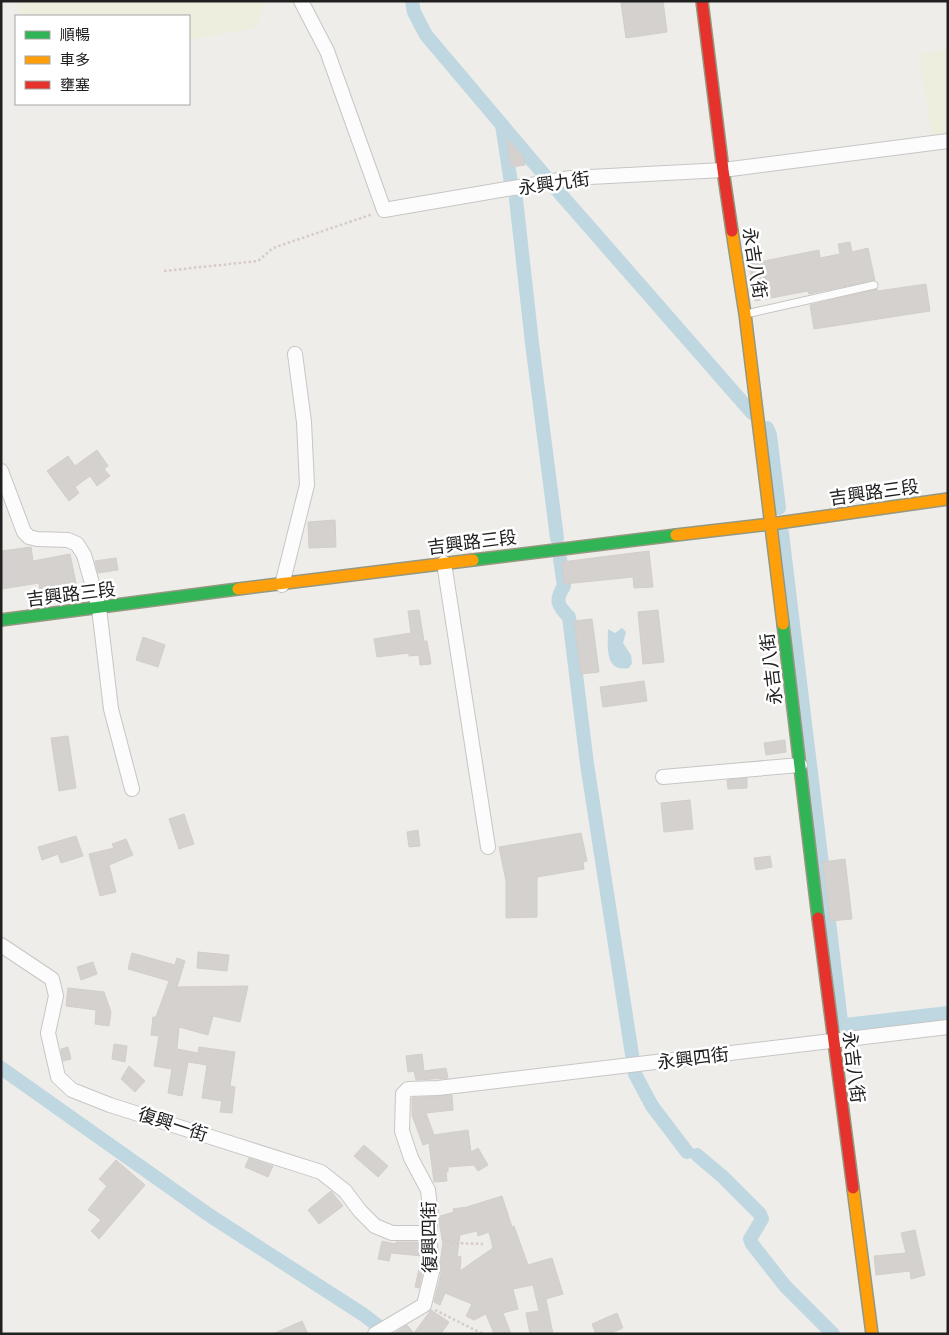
<svg xmlns="http://www.w3.org/2000/svg" width="949" height="1335" font-family="'DejaVu Sans','Noto Sans TC',sans-serif">
<rect width="100%" height="100%" fill="#efede9"/>
<g fill="#edeedd">
<polygon points="17,1 267,1 255,28 189,40 189,16 22,16"/>
<polygon points="948,49 948,136 932,138 919,54"/>
</g>
<path fill="#bed7e1" d="M622,628L626,632L623,643L631,655L632,663L629,668C604,673 608,645 608,629L615,633Z"/>
<g fill="none" stroke-linecap="round" stroke-linejoin="round">
<g stroke="#bed7e1" stroke-width="14">
<polyline points="412,1 414,12 426,35 546,177"/>
<polyline points="502,125 511,183"/>
<polyline points="557,190 752,413"/>
<polyline points="516,199 532,343 557,538"/>
<polyline points="767,428 770,435 779,508"/>
<polyline points="782,533 841,1021 845,1025 948,1013"/>
<path d="M560,559L564,586C555,600 557,605 569,617L587,764L633,1061"/>
<polyline points="1,1068 209,1215 364,1315 382,1329"/>
<polyline points="635,1074 652,1106 687,1152"/>
<polyline points="697,1155 723,1177 760,1214 762,1219 750,1239 752,1244 785,1286 833,1334"/>
</g>
</g>
<g fill="#d4d1ce" stroke="#d2cfcb" fill-rule="evenodd">
<polygon points="632,1 663,1 667,32 626,38 621,3"/>
<polygon points="507,139 523,156 525,165 511,167"/>
<polygon points="850,242 852,252 868,248 875,280 809,294 808,291 755,301 749,264 819,250 820,258 840,254 838,244"/>
<polygon points="926,284 930,311 814,329 810,305 877,289 878,291"/>
<polygon points="97,450 108,466 104,469 110,476 97,486 90,476 75,487 79,493 69,501 47,471 68,456 75,466"/>
<polygon points="335,520 336,547 309,548 308,522"/>
<polygon points="31,547 33,561 70,554 76,583 40,590 39,583 1,589 1,551"/>
<polygon points="649,551 653,587 634,588 633,577 564,584 562,562"/>
<polygon points="116,558 118,570 98,573 95,561"/>
<polygon points="419,610 424,641 427,641 431,664 420,665 419,655 409,656 409,653 377,657 374,639 411,633 408,611"/>
<polygon points="658,610 664,662 643,664 638,612"/>
<polygon points="592,619 599,672 581,674 574,621"/>
<polygon points="143,637 165,645 158,667 136,660"/>
<polygon points="644,681 647,701 603,707 600,687"/>
<polygon points="68,736 76,788 59,791 51,738"/>
<polygon points="785,740 786,752 766,755 764,743"/>
<polygon points="747,778 747,788 728,789 727,780"/>
<polygon points="690,800 693,829 664,832 661,803"/>
<polygon points="184,814 194,844 179,849 169,819"/>
<polygon points="418,830 420,846 409,847 407,832"/>
<polygon points="581,833 587,861 583,862 584,869 537,877 537,917 506,918 506,881 499,847"/>
<polygon points="76,836 83,856 61,863 58,854 42,860 38,847"/>
<polygon points="126,839 133,855 109,865 116,892 100,896 89,854 114,848 112,844"/>
<polygon points="770,856 772,867 756,870 754,858"/>
<polygon points="845,859 852,919 830,921 823,862"/>
<polygon points="198,952 229,955 227,971 197,968"/>
<polygon points="132,953 175,965 177,958 185,961 177,987 248,986 240,1022 213,1016 208,1035 179,1027 177,1049 198,1053 199,1047 235,1052 230,1086 235,1087 232,1113 220,1112 222,1101 202,1098 207,1065 188,1062 182,1096 168,1093 172,1069 154,1066 159,1036 151,1035 153,1017 156,1017 169,981 128,969"/>
<polygon points="93,962 97,974 81,980 77,967"/>
<polygon points="68,988 104,992 111,1012 109,1026 95,1024 96,1010 66,1006"/>
<polygon points="114,1044 127,1046 125,1062 112,1059"/>
<polygon points="68,1047 71,1059 63,1061 61,1049"/>
<polygon points="422,1054 424,1071 446,1068 448,1078 416,1080 414,1071 408,1072 406,1056"/>
<polygon points="129,1066 145,1081 135,1092 121,1079"/>
<polygon points="452,1095 453,1110 426,1113 434,1135 468,1130 471,1152 478,1148 488,1165 478,1171 474,1165 448,1167 448,1172 446,1172 447,1181 434,1182 429,1143 423,1145 412,1115 412,1098"/>
<polygon points="364,1145 388,1166 378,1177 354,1156"/>
<polygon points="249,1158 273,1166 268,1177 245,1167"/>
<polygon points="116,1160 145,1185 99,1239 91,1231 101,1220 88,1210 107,1186 99,1179"/>
<polygon points="331,1191 343,1206 319,1224 308,1210"/>
<path d="M502,1196L512,1227L514,1226L528,1265L552,1258L563,1294L546,1299L553,1334H530L526,1313L539,1311L533,1285L513,1289L518,1309L503,1313L511,1334H494L486,1314L474,1320L466,1316L472,1304L445,1293L440,1305L434,1302L441,1274L440,1263L443,1243L439,1222L440,1216L454,1212L453,1209L467,1207ZM477,1231L478,1236L489,1232L493,1248L460,1271L461,1257L457,1256L460,1235Z"/>
<polygon points="915,1230 925,1275 911,1279 910,1271 876,1275 874,1256 906,1253 901,1233"/>
<polygon points="382,1241 395,1244 396,1242 421,1242 422,1256 391,1253 389,1261 378,1259"/>
<polygon points="420,1264 423,1265 423,1271 419,1288 415,1287"/>
<polygon points="431,1310 449,1322 441,1334 393,1334 407,1325 414,1333"/>
<polygon points="617,1313 623,1328 609,1334 596,1334 592,1324"/>
<polygon points="302,1321 308,1334 273,1334"/>
</g>
<g fill="none" stroke-linecap="round" stroke-linejoin="round">
<g stroke="#c7c6c5" stroke-width="9">
<polyline id="lane" points="746,314 874,285"/>
</g>
<g stroke="#c7c6c5" stroke-width="16">
<g id="street">
<polyline points="301,1 327,51 384,210 571,178 723,170 948,141"/>
<polyline points="1,471 24,532 29,537 37,539 68,540 77,544 84,555 99,608 111,709 132,789"/>
<polyline points="444,563 488,847"/>
<polyline points="282,585 307,485 304,422 295,354"/>
<polyline points="663,777 800,765"/>
<polyline points="1,945 52,979 56,996 48,1033 58,1077 72,1090 110,1105 321,1172 345,1191 360,1211 375,1226 392,1233 429,1233"/>
<polyline points="375,1334 424,1305 432,1272 429,1233 431,1215 428,1190 411,1158 402,1131 403,1094 408,1089 438,1088 948,1027"/>
</g>
</g>
<g stroke="#959881" stroke-width="14">
<g id="fast">
<polyline points="473,560 676,535"/>
<polyline points="1,620 238,589"/>
<polyline points="783,624 818,918"/>
</g>
</g>
<g stroke="#959881" stroke-width="14">
<g id="slow">
<polyline points="732,231 745,314 783,624"/>
<polyline points="676,535 771,524 948,499"/>
<polyline points="238,589 473,560"/>
<polyline points="853,1188 872,1334"/>
</g>
</g>
<g stroke="#959881" stroke-width="14">
<g id="jam">
<polyline points="702,1 723,170 732,231"/>
<polyline points="818,918 853,1188"/>
</g>
</g>
<g stroke="#d7cbc8" stroke-width="2.5" stroke-dasharray="2.5 2.5" stroke-linecap="butt">
<polyline points="164,271 258,261 273,248 373,214"/>
<polyline points="442,1238 452,1243 483,1244"/>
<polyline points="435,1310 483,1334"/>
</g>
<use href="#lane" stroke="#fdfcfc" stroke-width="7"/>
<use href="#street" stroke="#fdfcfc" stroke-width="14"/>
<use href="#fast" stroke="#30b455" stroke-width="11"/>
<use href="#slow" stroke="#ff9f0a" stroke-width="11"/>
<use href="#jam" stroke="#e5322d" stroke-width="11"/>
</g>
<g text-anchor="middle" dominant-baseline="central" stroke-width="5" stroke-linejoin="round" paint-order="stroke">
<g font-size="18" fill="#202020" stroke="#fff">
<text transform="translate(554 183) rotate(-8)">永興九街</text>
<text transform="translate(755 263) rotate(81)">永吉八街</text>
<text transform="translate(874 492) rotate(-8)">吉興路三段</text>
<text transform="translate(472 542) rotate(-7)">吉興路三段</text>
<text transform="translate(71 594) rotate(-7)">吉興路三段</text>
<text transform="translate(771 669) rotate(-97)">永吉八街</text>
<text transform="translate(693 1058) rotate(-7)">永興四街</text>
<text transform="translate(854 1067) rotate(83)">永吉八街</text>
<text transform="translate(173 1124) rotate(18)">復興一街</text>
<text transform="translate(429 1237) rotate(-91)">復興四街</text>
</g>
</g>
<rect width="949" height="1335" fill="none" stroke="#202020" stroke-width="5"/>
<rect x="15" y="15" width="175" height="90" fill="#ffffff" stroke="#a6a6a6"/>
<rect x="25" y="31" width="25" height="8" fill="#30b455" stroke="#a6a6a6"/>
<text x="60" y="40" font-size="15" fill="#202020">順暢</text>
<rect x="25" y="56" width="25" height="8" fill="#ff9f0a" stroke="#a6a6a6"/>
<text x="60" y="65" font-size="15" fill="#202020">車多</text>
<rect x="25" y="81" width="25" height="8" fill="#e5322d" stroke="#a6a6a6"/>
<text x="60" y="90" font-size="15" fill="#202020">壅塞</text>
</svg>
